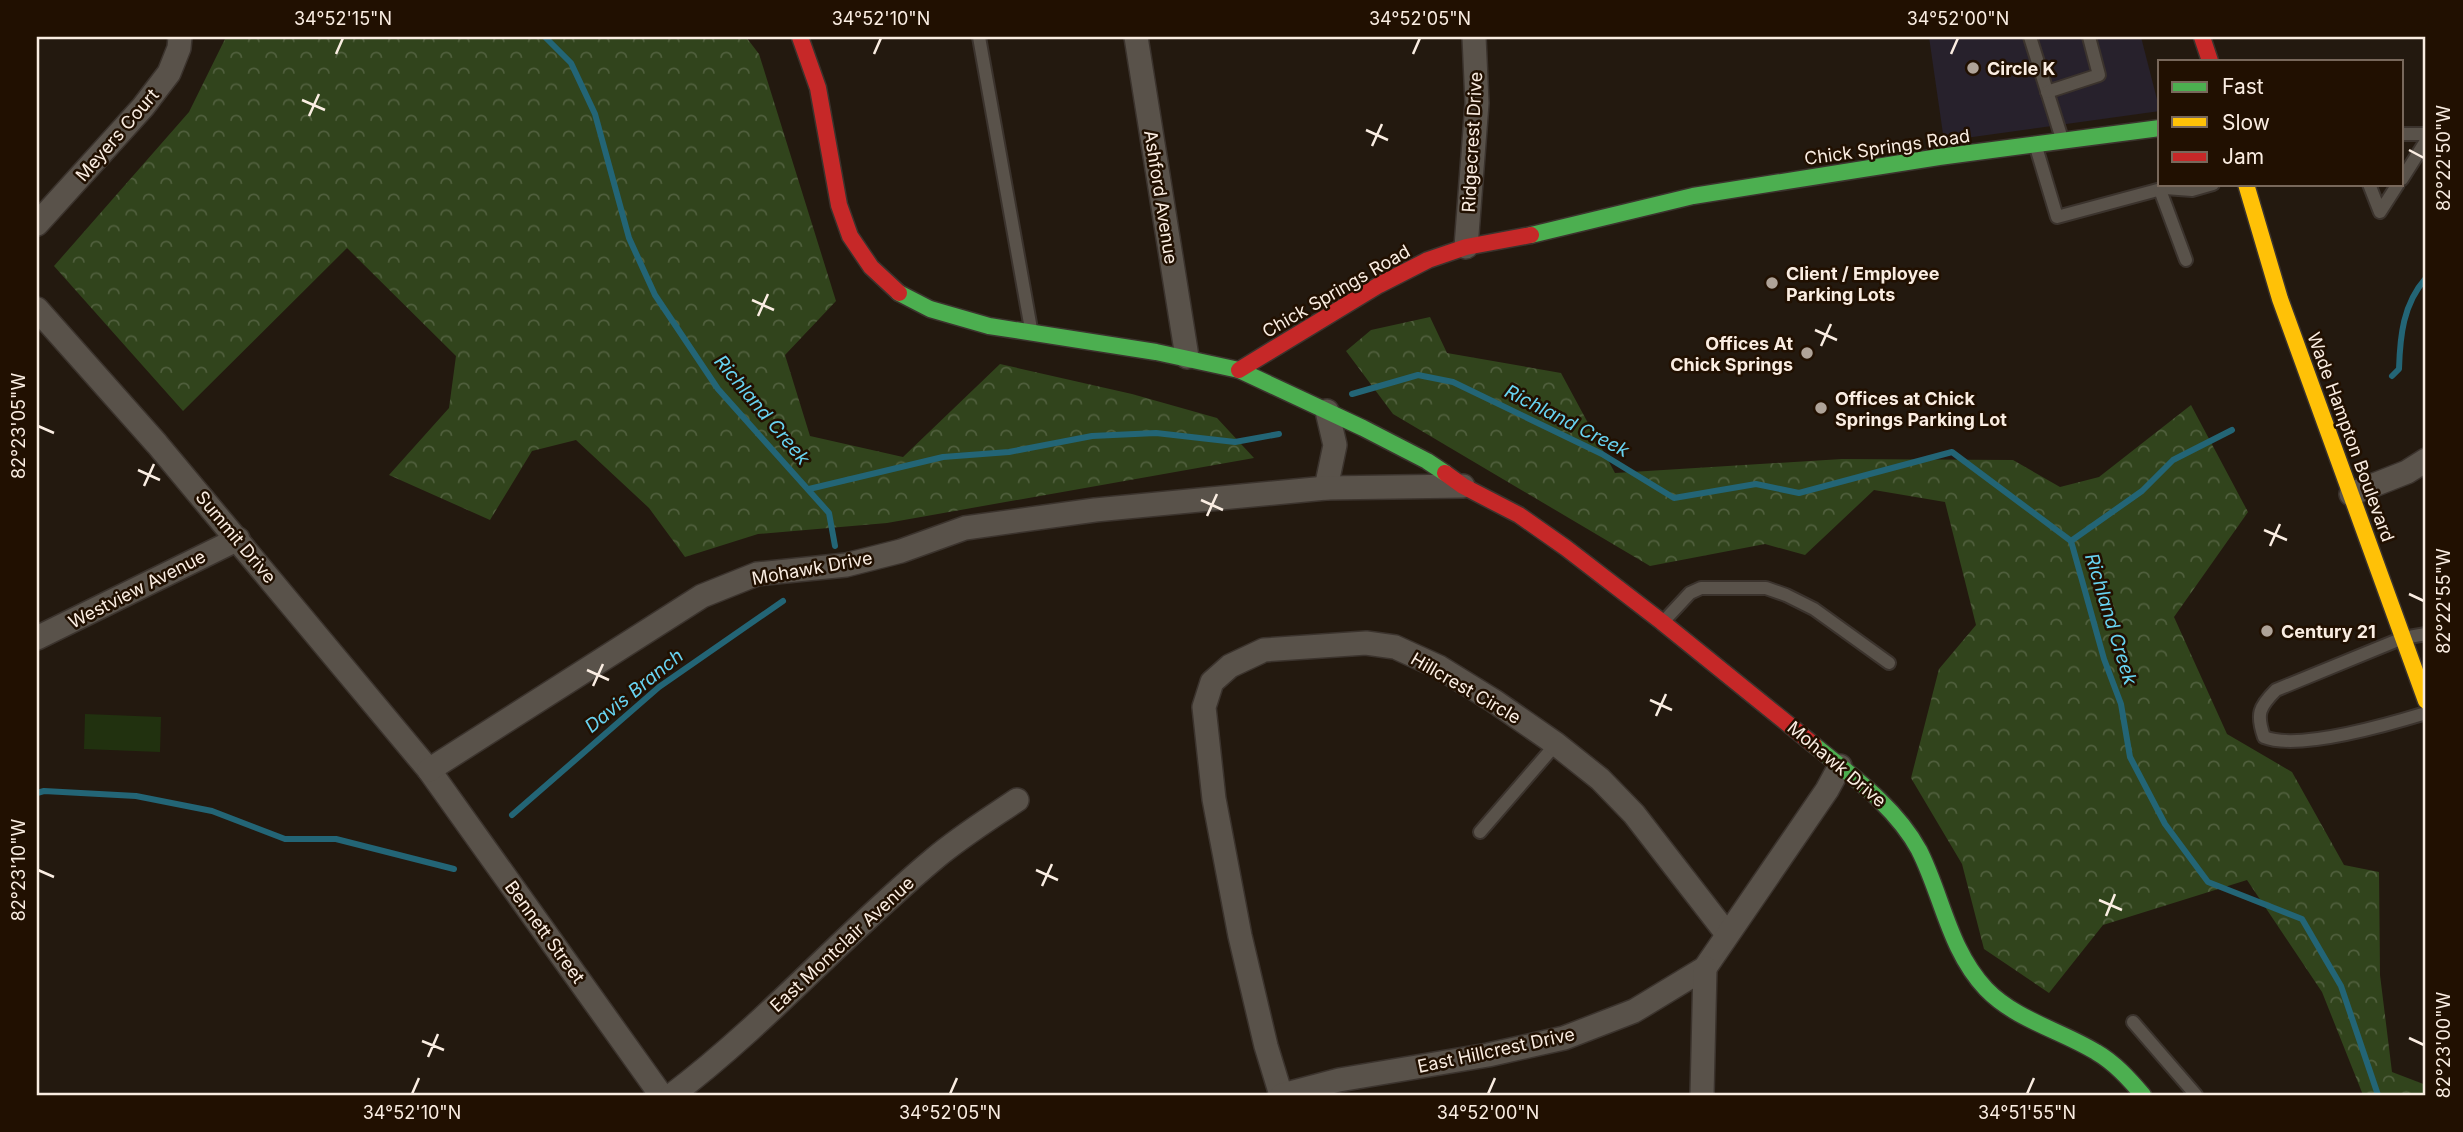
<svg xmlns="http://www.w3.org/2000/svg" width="2463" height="1132" font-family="Inter,sans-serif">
<defs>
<pattern id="forest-crowns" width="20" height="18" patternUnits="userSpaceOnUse" patternTransform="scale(1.75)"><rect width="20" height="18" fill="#31441c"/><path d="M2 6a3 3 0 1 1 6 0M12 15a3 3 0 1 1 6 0" fill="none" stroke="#505f3d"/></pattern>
</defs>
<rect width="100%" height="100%" fill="#23190f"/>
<polygon fill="#27212c" points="1929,37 2141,37 2160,111 1944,141"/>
<g fill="url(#forest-crowns)">
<polygon points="226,37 746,37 759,54 836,301 785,355 810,436 903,457 1000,364 1132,394 1217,418 1254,458 887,523 758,534 685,557 649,508 576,440 532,451 490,520 389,475 449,408 456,356 347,248 183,411 54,266 189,112"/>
<polygon points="1430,317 1447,353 1561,373 1615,473 1842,459 2013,460 2060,487 2099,477 2191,405 2248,512 2174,617 2227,734 2292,772 2344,865 2379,872 2380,975 2392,1072 2426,1085 2426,1095 2363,1095 2322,992 2247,880 2103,925 2049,993 1984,949 1962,864 1911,778 1939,669 1976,625 1945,502 1874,490 1805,555 1765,544 1650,566 1393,414 1346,351 1371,330"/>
</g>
<polygon fill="#21310f" points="85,714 161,717 160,752 84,749"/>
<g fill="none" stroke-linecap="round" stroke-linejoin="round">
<g stroke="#236576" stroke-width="6">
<polyline points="545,37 571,63 595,114 629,238 655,295 718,389 829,513 835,546"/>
<path d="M2392,376L2399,369C2400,336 2403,304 2426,278"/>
<polyline points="1352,394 1418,375 1453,382 1602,454 1674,498 1756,484 1799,493 1952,452 2071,541 2104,659 2121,704 2130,757 2165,824 2208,882 2302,919 2341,986 2378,1095"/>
<polyline points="809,489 943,457 1009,452 1092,436 1156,433 1235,442 1279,434"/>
<polyline points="2071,541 2142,491 2173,460 2232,430"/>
<polyline points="37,793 44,791 136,796 212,811 285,839 336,839 454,869"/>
<polyline points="512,815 659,687 783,601"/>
</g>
<g stroke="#3b332d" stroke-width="16">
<g id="lane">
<polyline points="979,37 1031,329"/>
<polyline points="2030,37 2063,142"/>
<polyline points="2047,92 2099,75 2089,37"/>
<polyline points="2402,134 2426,134"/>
<polyline points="2036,147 2057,217 2165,188 2192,190 2213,184"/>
<polyline points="2402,179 2426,141"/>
<polyline points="2369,184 2380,212 2398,184"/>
<polyline points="2160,190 2186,260"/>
<polyline points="1663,622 1690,593 1701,588 1766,588 1786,595 1814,609 1889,663"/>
<path d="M2426,634L2403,638L2276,690C2259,707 2256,714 2264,737C2298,751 2390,724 2426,713"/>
<polyline points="1480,832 1556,744"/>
<polyline points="2133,1022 2196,1095"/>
</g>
</g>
<g stroke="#3b332d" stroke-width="26">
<g id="street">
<polyline points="1136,37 1187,357"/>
<polyline points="37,224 143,107 169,73 179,48 180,37"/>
<polyline points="1466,247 1477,103 1474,37"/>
<polyline points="37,309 157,444 429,770 661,1095"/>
<polyline points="1326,488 1335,445 1327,411"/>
<polyline points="2351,494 2407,472 2426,460"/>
<polyline points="37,638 238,539"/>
<polyline points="429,770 702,596 757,574 846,565 901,551 965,528 1095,510 1326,488 1463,486"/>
<path d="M672,1095C766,1024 844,934 934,859C960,837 989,819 1017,800"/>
<polyline points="1281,1095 1266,1046 1240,936 1214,799 1204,707 1212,682 1230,666 1264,650 1366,643 1395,647 1439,667 1494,701 1556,744 1600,779 1634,814 1727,934"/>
<polyline points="1282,1095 1339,1080 1488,1055 1564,1038 1634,1011 1705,968 1827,790 1840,766"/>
<polyline points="1702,1095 1705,968"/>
</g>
</g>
<g stroke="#3b332d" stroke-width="19">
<g id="fast">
<polyline points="1531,235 1693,196 1939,157 2160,128"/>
<polyline points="899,293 930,309 989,326 1156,352 1239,370 1363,428 1427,461 1445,473"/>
<path d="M1814,745C1852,776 1895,806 1919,850C1942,895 1949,950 1986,989C2016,1020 2060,1030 2096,1052C2115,1063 2129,1079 2143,1095"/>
</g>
</g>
<g stroke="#3b332d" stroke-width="19">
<polyline id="slow" points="2246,184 2280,299 2426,701"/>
</g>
<g stroke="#3b332d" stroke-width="19">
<g id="jam">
<polyline points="800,37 818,88 839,205 850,236 871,267 899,293"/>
<polyline points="2202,37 2210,61"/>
<polyline points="1239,370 1379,285 1428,260 1466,247 1531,235"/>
<polyline points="1445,473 1463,486 1519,515 1566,548 1662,622 1814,745"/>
</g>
</g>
<use href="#lane" stroke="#59524a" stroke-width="12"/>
<use href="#street" stroke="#59524a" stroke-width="23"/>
<use href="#fast" stroke="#4caf50" stroke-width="16"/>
<use href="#slow" stroke="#ffc107" stroke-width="16"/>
<use href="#jam" stroke="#c62828" stroke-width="16"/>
</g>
<path fill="none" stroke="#faede2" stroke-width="2.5" d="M336,54L343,38M874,54L881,38M1413,54L1420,38M1951,54L1958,38M302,100L325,110M309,116L319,94M1366,130L1388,140M1372,146L1382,124M2409,150L2424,158M752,300L774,310M758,316L768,294M1815,330L1837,340M1821,346L1831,324M38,426L54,433M138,470L160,480M144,486L154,464M1201,500L1223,510M1207,516L1217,494M2264,530L2287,540M2270,546L2280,524M2409,594L2424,601M587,670L609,680M593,686L603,664M1650,700L1672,710M1656,716L1666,694M38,870L54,877M1036,870L1058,880M1042,886L1052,864M2099,900L2122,910M2106,916L2115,894M2409,1038L2424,1045M422,1041L444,1050M428,1057L438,1034M412,1094L419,1078M950,1094L957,1078M1488,1094L1495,1078M2027,1094L2034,1078"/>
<g fill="#afa398" stroke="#211001" stroke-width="2.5">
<circle cx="1973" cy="68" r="7"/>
<circle cx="1772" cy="283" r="7"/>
<circle cx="1807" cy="353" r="7"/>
<circle cx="1821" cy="408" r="7"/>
<circle cx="2267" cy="631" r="7"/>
</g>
<g text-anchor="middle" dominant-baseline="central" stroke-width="5" stroke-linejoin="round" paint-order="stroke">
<g font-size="18" font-weight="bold" fill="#faede2" stroke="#211001" text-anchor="start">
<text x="1987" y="68">Circle K</text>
<text x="1786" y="273">Client / Employee<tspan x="1786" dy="21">Parking Lots</tspan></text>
<text x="1793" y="343" text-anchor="end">Offices At<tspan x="1793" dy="21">Chick Springs</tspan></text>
<text x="1835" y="398">Offices at Chick<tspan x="1835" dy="21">Springs Parking Lot</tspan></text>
<text x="2281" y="631">Century 21</text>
</g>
<g font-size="18" fill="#faede2" stroke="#211001">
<text transform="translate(117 135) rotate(-49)">Meyers Court</text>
<text transform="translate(1472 142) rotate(-87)">Ridgecrest Drive</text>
<text transform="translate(1887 147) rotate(-8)">Chick Springs Road</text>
<text transform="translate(1161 197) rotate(81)">Ashford Avenue</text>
<text transform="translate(1336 291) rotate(-30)">Chick Springs Road</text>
<text transform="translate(2351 437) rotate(70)">Wade Hampton Boulevard</text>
<text transform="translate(236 537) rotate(50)">Summit Drive</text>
<text transform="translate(812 568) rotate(-10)">Mohawk Drive</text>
<text transform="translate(137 589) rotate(-27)">Westview Avenue</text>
<text transform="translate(1466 688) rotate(30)">Hillcrest Circle</text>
<text transform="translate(1837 764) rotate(40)">Mohawk Drive</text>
<text transform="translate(545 932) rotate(54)">Bennett Street</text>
<text transform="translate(842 944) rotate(-43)">East Montclair Avenue</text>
<text transform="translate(1496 1050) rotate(-12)">East Hillcrest Drive</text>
</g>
<g font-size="19" font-style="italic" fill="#68d3f1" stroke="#211001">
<text transform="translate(762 410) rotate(50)">Richland Creek</text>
<text transform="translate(1567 421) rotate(27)">Richland Creek</text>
<text transform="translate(2111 619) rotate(73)">Richland Creek</text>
<text transform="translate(634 691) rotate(-39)">Davis Branch</text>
</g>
</g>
<rect width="2463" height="1132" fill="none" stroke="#211001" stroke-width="77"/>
<rect x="2158" y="60" width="245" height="126" fill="#211001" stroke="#78685b" stroke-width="2"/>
<rect x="2172" y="82" width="35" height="10" fill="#4caf50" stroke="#78685b" stroke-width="2"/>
<text x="2222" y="94" font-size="21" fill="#faede2">Fast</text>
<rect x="2172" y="117" width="35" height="10" fill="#ffc107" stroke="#78685b" stroke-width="2"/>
<text x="2222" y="130" font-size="21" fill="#faede2">Slow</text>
<rect x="2172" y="152" width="35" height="10" fill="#c62828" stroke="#78685b" stroke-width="2"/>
<text x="2222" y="164" font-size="21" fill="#faede2">Jam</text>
<rect x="38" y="38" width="2386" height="1056" fill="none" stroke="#faede2" stroke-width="2.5"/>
<g font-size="18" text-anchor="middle" fill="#faede2">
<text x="343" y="25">34°52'15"N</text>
<text x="881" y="25">34°52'10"N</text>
<text x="1420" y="25">34°52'05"N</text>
<text x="1958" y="25">34°52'00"N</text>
<text transform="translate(2444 158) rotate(-90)" y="6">82°22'50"W</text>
<text transform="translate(19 426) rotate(-90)" y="6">82°23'05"W</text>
<text transform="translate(2444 601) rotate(-90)" y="6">82°22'55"W</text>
<text transform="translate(19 870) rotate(-90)" y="6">82°23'10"W</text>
<text transform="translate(2444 1045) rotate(-90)" y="6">82°23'00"W</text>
<text x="412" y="1119">34°52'10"N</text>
<text x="950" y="1119">34°52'05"N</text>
<text x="1488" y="1119">34°52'00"N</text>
<text x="2027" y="1119">34°51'55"N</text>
</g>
</svg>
